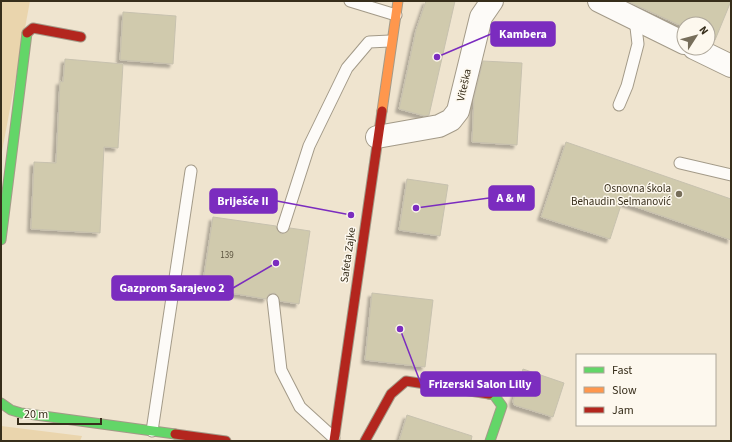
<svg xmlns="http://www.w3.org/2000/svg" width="732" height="442" font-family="'Source Sans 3',sans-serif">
<defs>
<filter id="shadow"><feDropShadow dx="-3.5" dy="3.5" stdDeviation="1" flood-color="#0004"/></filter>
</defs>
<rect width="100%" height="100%" fill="#efe4cf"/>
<g fill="#ead5ad">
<polygon points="1,1 30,1 1,157"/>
<polygon points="1,426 82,436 80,441 1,441"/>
</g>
<g fill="#d0caad" stroke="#c7c1ae" filter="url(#shadow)">
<polygon points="426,1 455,1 429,115 425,116 399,109 416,30"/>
<polygon points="627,1 731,1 715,40 708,38 708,24 684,24 684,27"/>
<polygon points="123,12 176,16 173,64 120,60"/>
<polygon points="65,59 123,64 118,148 104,147 100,233 31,229 34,162 56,163 60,81 63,82"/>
<polygon points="483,61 522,63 517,145 472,142 474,98"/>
<polygon points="566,142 731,199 731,240 622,202 610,239 541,217"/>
<polygon points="407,179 448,185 440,236 399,230"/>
<polygon points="213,217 276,226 278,231 281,234 287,232 290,228 310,231 299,304 280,301 275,293 269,294 266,299 202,288"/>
<polygon points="372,293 433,300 425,367 365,360"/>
<polygon points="523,369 564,383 553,417 514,405 513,401"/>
<polygon points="407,415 472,436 471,441 399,441"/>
</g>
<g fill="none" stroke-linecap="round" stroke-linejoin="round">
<g stroke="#a39a88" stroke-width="13">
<g id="lane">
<polyline points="350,1 396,15"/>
<polyline points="619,105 627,86 638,44 635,19"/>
<polyline points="680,163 731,175"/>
<polyline points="283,227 309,146 347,68 369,42 390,41"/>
<polyline points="273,300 281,370 300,407 334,438"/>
<polyline points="152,431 191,171"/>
</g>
</g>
<g stroke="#a39a88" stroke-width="24">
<g id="street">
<polyline points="599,1 684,43"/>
<polyline points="694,48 731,66"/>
<polyline points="377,137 439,126 451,120 458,111 481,17 492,1"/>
</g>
</g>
<g stroke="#a39a88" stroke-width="11">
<g id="fast">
<polyline points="1,240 27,33"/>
<polyline points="489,394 494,395 502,406 490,441"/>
<polyline points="1,403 11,410 21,413 175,434"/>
</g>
</g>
<g stroke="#a39a88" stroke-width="11">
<polyline id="slow" points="382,111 398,1"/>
</g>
<g stroke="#a39a88" stroke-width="11">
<g id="jam">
<polyline points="27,33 33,28 81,37"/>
<polyline points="175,434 226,441"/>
<polyline points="334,441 382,111"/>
<polyline points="365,441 391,394 406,381 489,394"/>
</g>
</g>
<use href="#lane" stroke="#fdfbf8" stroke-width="11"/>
<use href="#street" stroke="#fdfbf8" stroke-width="22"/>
<use href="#fast" stroke="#63d668" stroke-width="9"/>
<use href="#slow" stroke="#ff974d" stroke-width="9"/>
<use href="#jam" stroke="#b3261e" stroke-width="9"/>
</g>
<circle fill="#776e5a" stroke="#fdf8ee" stroke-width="1.5" cx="679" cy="194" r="4"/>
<g text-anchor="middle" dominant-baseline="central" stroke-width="3" stroke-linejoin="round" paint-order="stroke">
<g font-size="9" fill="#5d5540">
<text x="227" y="255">139</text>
</g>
<g font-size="11" fill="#372e1b" stroke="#fdf8ee">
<text transform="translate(464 85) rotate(-77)">Viteška</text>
<text transform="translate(348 255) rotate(-82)">Safeta Zajke</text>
</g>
<g font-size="11" fill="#372e1b" stroke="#fdf8ee" text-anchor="end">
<text x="671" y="188">Osnovna śkola<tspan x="671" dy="13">Behaudin Selmanović</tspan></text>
</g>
</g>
<path fill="none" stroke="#7b2cbf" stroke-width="1.5" d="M437 57L491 34M416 208L489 198M351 215L277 201M276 263L233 288M400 329L421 384"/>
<g fill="#7b2cbf" stroke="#fdf8ee" stroke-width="1.5">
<circle cx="437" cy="57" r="4"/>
<circle cx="416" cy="208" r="4"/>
<circle cx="351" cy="215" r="4"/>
<circle cx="276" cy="263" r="4"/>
<circle cx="400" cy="329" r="4"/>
</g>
<g fill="#7b2cbf" stroke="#7b2cbf" stroke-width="1.5">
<rect x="491" y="22" width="64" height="24" rx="4"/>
<rect x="489" y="186" width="45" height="24" rx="4"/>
<rect x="210" y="189" width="67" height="24" rx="4"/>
<rect x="112" y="276" width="121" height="24" rx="4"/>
<rect x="421" y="372" width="119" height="24" rx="4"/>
</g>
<g font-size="12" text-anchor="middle" font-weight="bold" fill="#fff">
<text x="523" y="38">Kambera</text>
<text x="511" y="202">A &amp; M</text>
<text x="243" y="205">Briješće II</text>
<text x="172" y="292">Gazprom Sarajevo 2</text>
<text x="480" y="388">Frizerski Salon Lilly</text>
</g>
<rect width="732" height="442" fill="none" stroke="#372e1b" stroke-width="4"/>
<rect x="576" y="354" width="140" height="72" fill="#fdf8ee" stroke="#aea79a"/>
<rect x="584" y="367" width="20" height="6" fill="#63d668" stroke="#aea79a"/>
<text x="612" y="374" font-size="12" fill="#372e1b">Fast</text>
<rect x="584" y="387" width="20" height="6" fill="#ff974d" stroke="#aea79a"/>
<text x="612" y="394" font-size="12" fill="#372e1b">Slow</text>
<rect x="584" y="407" width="20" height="6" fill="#b3261e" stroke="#aea79a"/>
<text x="612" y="414" font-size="12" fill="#372e1b">Jam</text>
<g transform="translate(696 36) rotate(54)"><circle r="19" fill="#fdf8ee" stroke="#aea79a"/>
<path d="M0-3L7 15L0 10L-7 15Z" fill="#776e5a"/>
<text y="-6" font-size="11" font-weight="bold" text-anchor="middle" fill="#372e1b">N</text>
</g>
<path d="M18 418v6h83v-6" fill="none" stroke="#372e1b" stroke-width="2"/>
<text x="24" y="418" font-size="12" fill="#372e1b" stroke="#fdf8ee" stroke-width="3" paint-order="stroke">20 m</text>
</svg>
